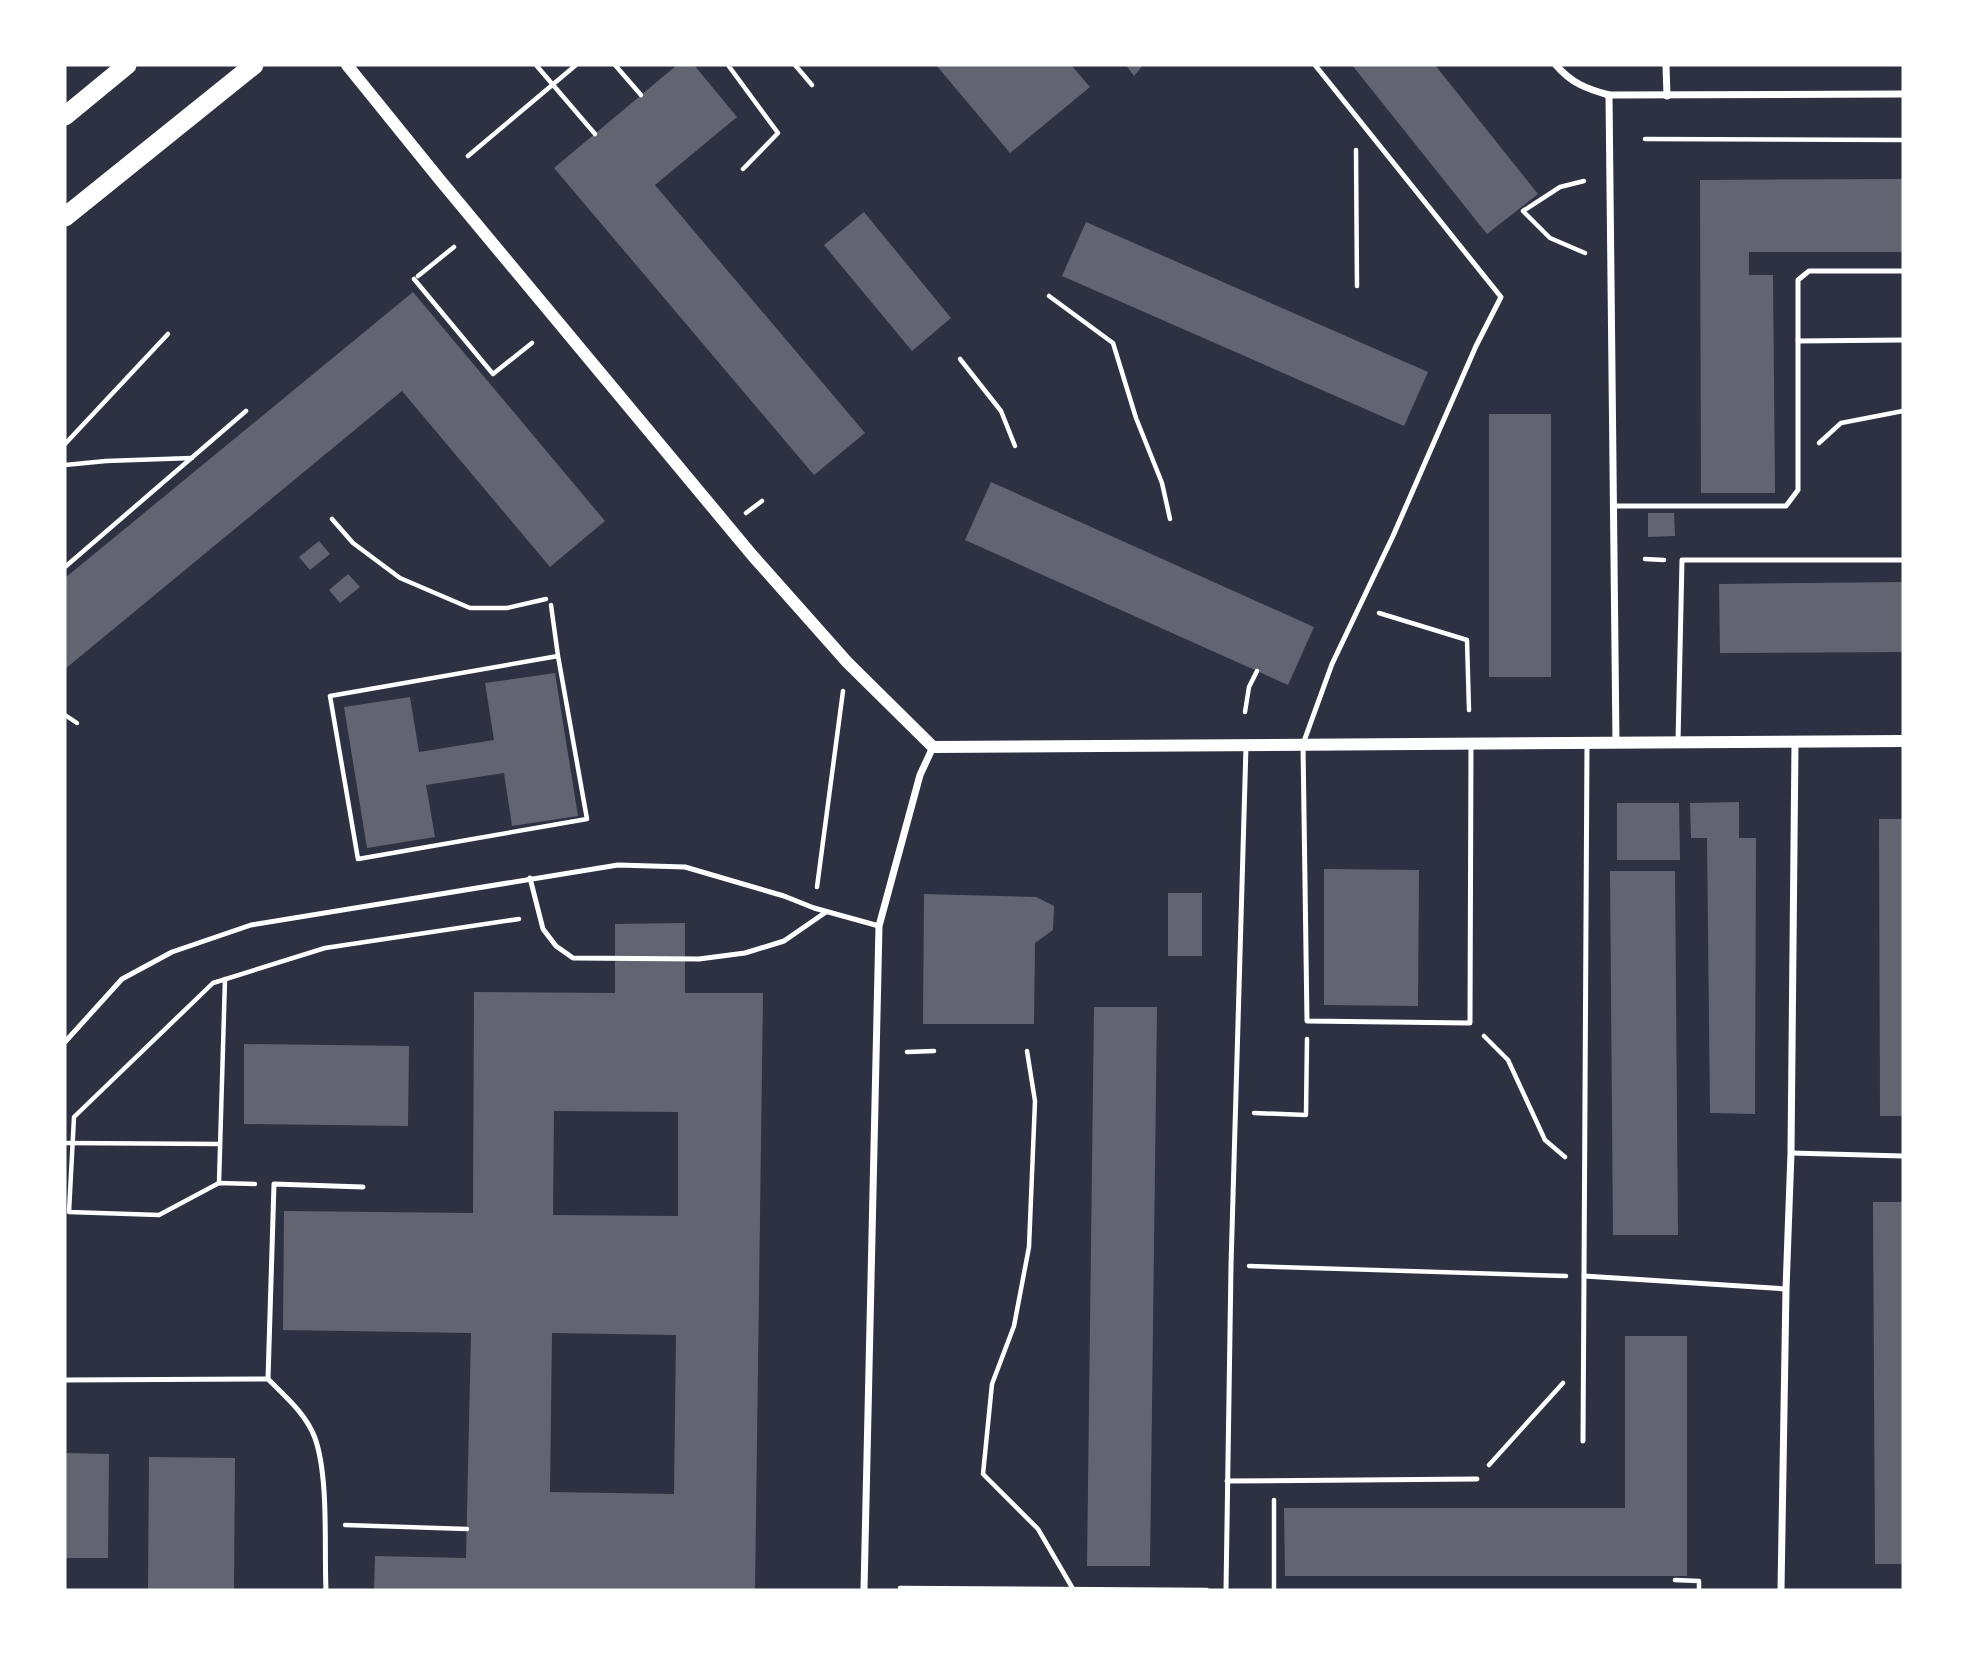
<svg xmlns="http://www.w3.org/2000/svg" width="1968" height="1655" font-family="'IBM Plex Sans',sans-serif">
<rect width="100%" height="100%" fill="#2d3142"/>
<g fill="#626471" fill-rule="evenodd">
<polygon points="677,65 694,65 737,117 655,185 865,433 814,475 554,168"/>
<polygon points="936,65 1071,65 1090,87 1010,153"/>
<polygon points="1126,65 1143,65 1134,76"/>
<polygon points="1352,65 1435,65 1538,194 1487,234"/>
<polygon points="1903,179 1903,252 1749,252 1749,275 1773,275 1775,493 1701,493 1700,180"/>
<polygon points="864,212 951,318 912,351 824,245"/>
<polygon points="1086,222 1428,372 1404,426 1062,276"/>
<polygon points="413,292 605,521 550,567 402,391 65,669 65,578"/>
<rect x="1489" y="414" width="62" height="263"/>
<polygon points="991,482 1314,627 1288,685 965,540"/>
<polygon points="1648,513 1674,513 1675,536 1648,537"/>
<polygon points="319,541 330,554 310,570 299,557"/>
<polygon points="348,574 360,587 340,603 329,590"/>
<polygon points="1903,582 1903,652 1720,653 1719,584"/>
<polygon points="555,673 578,816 512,826 504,773 426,785 435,837 367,848 344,707 410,697 419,752 494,740 485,683"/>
<polygon points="1739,802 1739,838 1756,838 1755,1114 1710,1113 1707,838 1691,838 1690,803"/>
<polygon points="1617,803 1679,803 1680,860 1617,860"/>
<polygon points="1879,819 1903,819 1903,1116 1880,1116"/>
<polygon points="1324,869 1419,870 1418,1006 1324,1005"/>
<polygon points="1610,871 1675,871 1678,1235 1613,1235"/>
<rect x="1168" y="893" width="34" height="63"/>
<polygon points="924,894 1036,897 1054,906 1053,930 1035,943 1034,1024 923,1024"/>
<path d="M685,923V993H763L755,1590H374L375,1556L466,1558L471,1333L283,1330L284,1211L473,1213L474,992L615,993V924ZM554,1111L678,1112V1216L553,1215ZM552,1333L676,1335L674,1494L550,1492Z"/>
<polygon points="1094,1007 1157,1007 1150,1566 1087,1566"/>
<polygon points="244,1044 409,1046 408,1126 244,1124"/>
<polygon points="1873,1202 1903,1202 1903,1564 1875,1564"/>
<polygon points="1625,1336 1687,1336 1687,1576 1285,1576 1284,1508 1625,1508"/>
<polygon points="65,1453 109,1454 108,1558 65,1558"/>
<polygon points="149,1457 235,1458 234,1590 148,1590"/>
</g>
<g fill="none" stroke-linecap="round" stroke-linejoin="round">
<g stroke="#fff" stroke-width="4.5">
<polyline points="536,65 595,134"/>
<polyline points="615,65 641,95"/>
<polyline points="728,65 778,133 743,169"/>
<polyline points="795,65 812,85"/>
<polyline points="1645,139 1903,140"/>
<polyline points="1356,150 1357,286"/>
<polyline points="468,156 576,65"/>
<polyline points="1584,181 1560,187 1523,211 1550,238 1585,253"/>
<polyline points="418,276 454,247"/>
<polyline points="414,279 493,374 532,343"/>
<polyline points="1049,296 1113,343 1136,418 1162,483 1170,519"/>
<polyline points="960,359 1001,411 1015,446"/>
<polyline points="1819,443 1841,423 1903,411"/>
<polyline points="65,444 168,334"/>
<polyline points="65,465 106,461 192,458"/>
<polyline points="746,513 762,501"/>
<polyline points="332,519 353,543 400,578 470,608 507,608 546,599"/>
<polyline points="1645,559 1664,560"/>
<polyline points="65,567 246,411"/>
<polyline points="551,605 558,656 587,819 358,859 330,696 558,656"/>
<polyline points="1379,613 1467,640 1469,710"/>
<polyline points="1245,712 1249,687 1257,671"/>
<polyline points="65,715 77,723"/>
<polyline points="817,887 843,691"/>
<polyline points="1484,1036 1508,1060 1545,1140 1565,1157"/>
<polyline points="1027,1051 1035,1101 1029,1247 1014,1326 992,1384 983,1474 1038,1529 1073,1589"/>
<polyline points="907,1052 934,1051"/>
<polyline points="1254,1113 1306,1115 1307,1039"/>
<polyline points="65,1143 220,1144"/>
<polyline points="219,1183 225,979"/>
<polyline points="255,1184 219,1183 159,1215 69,1212 74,1117 213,983 325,948 519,919"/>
<polyline points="1249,1266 1566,1276"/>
<polyline points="1489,1465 1563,1383"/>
<polyline points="1274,1500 1274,1590"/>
<polyline points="345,1525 467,1529"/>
<polyline points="1675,1580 1699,1581 1699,1590"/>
<polyline points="900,1588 1207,1590"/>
</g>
<g stroke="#fff" stroke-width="5">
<polyline points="1315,65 1501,297 1476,346 1393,536 1332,664 1303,744 1307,1021 1470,1023 1471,744"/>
<polyline points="1798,341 1903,340"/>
<polyline points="1614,506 1786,506 1798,490 1798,280 1809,271 1903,271"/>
<polyline points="1678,742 1682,560 1902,560"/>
<polyline points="1587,743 1584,1276 1786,1289"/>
<polyline points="530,878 543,929 556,946 573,958 699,959 745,953 784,941 826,912"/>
<polyline points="65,1042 122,979 172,952 251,925 618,865 685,867 784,896 814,908 879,926"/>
<polyline points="1791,1153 1903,1156"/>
<polyline points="268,1379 274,1184 363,1187"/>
<path d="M65,1380L268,1379C286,1397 306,1414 315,1438C329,1478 324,1547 326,1590"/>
<polyline points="1583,1441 1584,1276"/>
<polyline points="1227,1481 1477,1479"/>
<polyline points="1226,1590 1231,1266 1246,746"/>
</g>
<g stroke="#fff" stroke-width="7">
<path d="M1556,65C1571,83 1587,89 1609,95L1903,94"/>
<polyline points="1666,65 1667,96"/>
<polyline points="1609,95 1616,743"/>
<polyline points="864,1590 879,926 920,775 933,747"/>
<polyline points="1781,1590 1786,1289 1791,1153 1795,742"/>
</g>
<polyline stroke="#fff" stroke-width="12" points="347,65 440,180 752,555 847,662 933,747 1903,741"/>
<g stroke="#fff" stroke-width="19">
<polyline points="65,116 127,65"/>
<polyline points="65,217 254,65"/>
</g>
</g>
<rect width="1968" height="1655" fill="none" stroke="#ffffff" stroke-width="133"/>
</svg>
